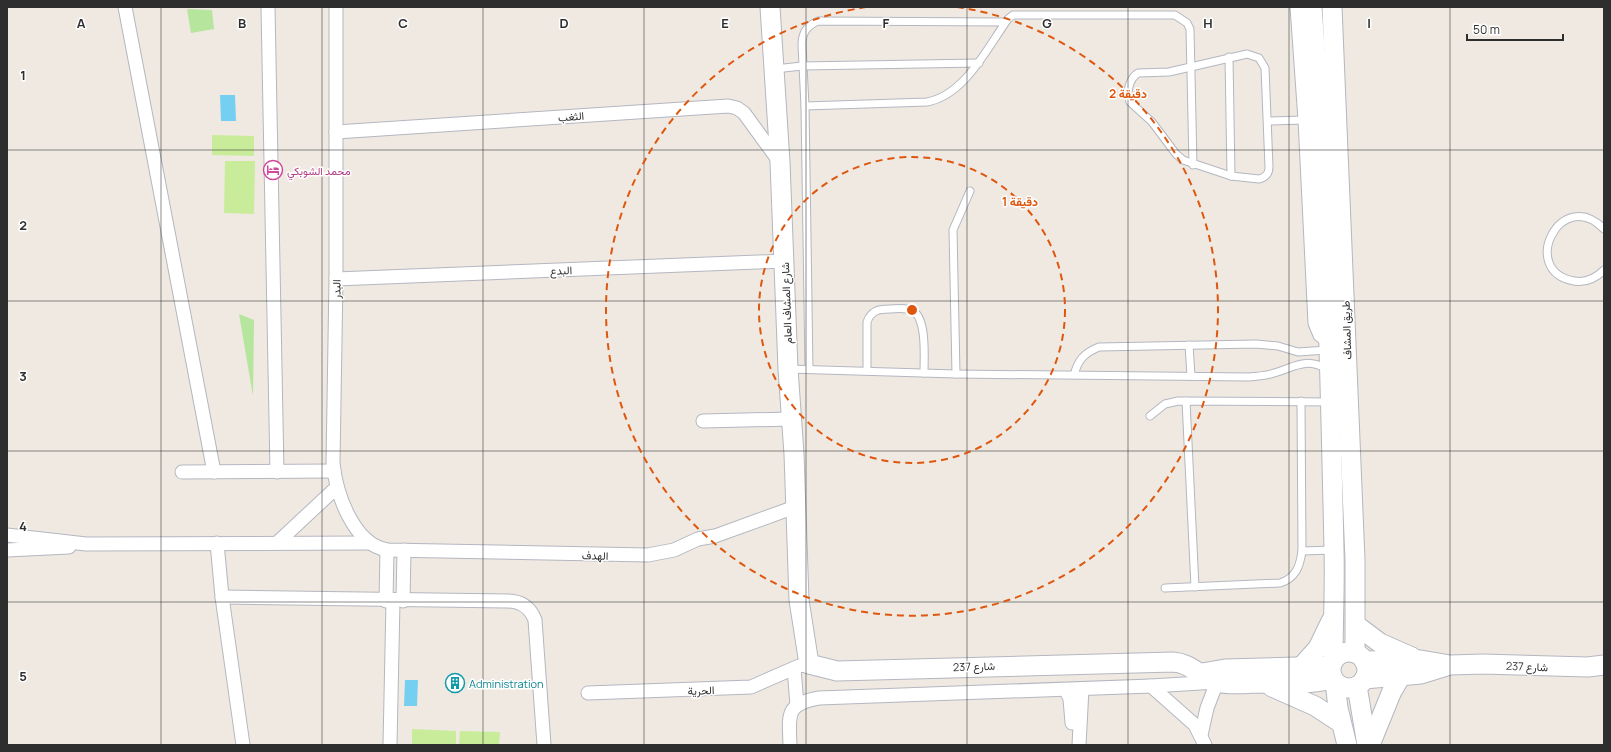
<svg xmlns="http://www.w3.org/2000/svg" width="1611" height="752" font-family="Manrope,Vazirmatn,sans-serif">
<rect width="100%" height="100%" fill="#efe9e1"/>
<g fill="#b6e59e">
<polygon points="187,9 212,10 214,29 191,33"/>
<polygon points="239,314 254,320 253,396"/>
</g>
<g fill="#c9ec9a">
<polygon points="212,135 254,136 254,156 212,155"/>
<polygon points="225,161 255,161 254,214 224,213"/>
<polygon points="412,729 456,731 456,745 412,745"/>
<polygon points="460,731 500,732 499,745 459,745"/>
</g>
<g fill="#75cff0">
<polygon points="220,95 235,95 236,121 221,121"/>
<polygon points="405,680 418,680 417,706 404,706"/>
</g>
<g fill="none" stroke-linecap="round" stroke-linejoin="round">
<g stroke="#b4b7c1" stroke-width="9">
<g id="lane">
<path d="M1247,54L1259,58L1265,68L1269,167C1269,174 1266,177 1259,179L1231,176L1183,160L1176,154L1152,122L1130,102C1126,92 1129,79 1138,73L1169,72Z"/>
<polyline points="1229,57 1231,176"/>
<polyline points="775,69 802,66 979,63"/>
<path d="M805,106L927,102C965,95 987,48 1008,19L1013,15H1175L1187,23L1190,29L1193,165"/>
<polyline points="1268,121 1305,120"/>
<path d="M1604,229C1561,185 1518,271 1574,281C1586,283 1596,278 1604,270"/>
<polyline points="1189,345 1191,376"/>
<path d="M789,369L956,374L1249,377C1258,376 1266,376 1274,373C1295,367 1305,357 1327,369"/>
<path d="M809,369L805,106L802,45C802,32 807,26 818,21L1005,22"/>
<path d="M867,371V322C871,311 878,309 889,309C896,309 906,307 913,311C927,319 924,358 924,373"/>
<polyline points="956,374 953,230 970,191"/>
<path d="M1074,375C1078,360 1084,353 1099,347L1256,344L1278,346L1298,352L1327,350"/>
<polyline points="1186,401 1195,587"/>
<polyline points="1150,416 1165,404 1178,401 1329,402"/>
<polyline points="1302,551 1334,550"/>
<path d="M1165,588L1280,583C1296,578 1300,566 1302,551L1301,401"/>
</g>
</g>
<g stroke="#b4b7c1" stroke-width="15">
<g id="street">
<polyline points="125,7 214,472"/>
<polyline points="268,7 277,472"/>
<path d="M336,7V279L333,463C336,493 353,544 387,550L648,555L674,550L698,539L715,536L795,507"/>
<polyline points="1297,7 1305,120 1315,323 1320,335 1330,343"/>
<polyline points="336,132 728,106 737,108 744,113 779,161"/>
<polyline points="336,279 785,261"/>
<polyline points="703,421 791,419"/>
<polyline points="182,472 334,471"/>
<polyline points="7,535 86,544 368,543"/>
<polyline points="217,543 222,597 243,745"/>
<polyline points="277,543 337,487"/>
<polyline points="7,550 69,547"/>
<path d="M222,597L507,601C521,601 530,607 535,620L544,745"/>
<polyline points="386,601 387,550"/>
<polyline points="403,601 404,550"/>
<polyline points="794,669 797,705"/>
<polyline points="1151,686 1217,682 1207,708 1201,735"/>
<polyline points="1066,690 1070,699 1072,723"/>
<polyline points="588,693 751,687 799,666 809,664"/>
<polyline points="390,745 393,601"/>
<path d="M790,745C789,715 785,704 819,698L1151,686L1195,725L1205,745"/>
<polyline points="1079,745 1082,689"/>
</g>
</g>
<g stroke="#b4b7c1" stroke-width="21">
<g id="secondary">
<path d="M770,7L780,162L788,369L794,454L799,600L809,664L837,671L1173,662C1191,663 1201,678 1217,682C1228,685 1242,684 1254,683C1280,683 1307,685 1333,679"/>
<path d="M1312,7C1326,187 1330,368 1334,549C1335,586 1333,624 1333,661"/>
<polyline points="1332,7 1355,560 1355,653"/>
<polyline points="1356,625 1380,643 1412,657"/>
<circle cx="1349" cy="670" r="18"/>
<polyline points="1364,661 1421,660 1450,665 1483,664 1588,667 1604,665"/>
<polyline points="1301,667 1318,648 1331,621"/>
<polyline points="1202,673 1225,669 1331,666"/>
<polyline points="1364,679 1421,674 1447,666"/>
<polyline points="1335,682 1338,708 1347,745"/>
<polyline points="1357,686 1367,745"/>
<polyline points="1272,687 1315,706 1341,723"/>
<polyline points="1370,745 1392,691 1401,676"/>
</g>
</g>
<use href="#lane" stroke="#fff" stroke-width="7"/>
<use href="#street" stroke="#fff" stroke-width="13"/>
<use href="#secondary" stroke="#fff" stroke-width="19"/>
</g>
<path fill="none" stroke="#2e2e2e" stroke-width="1" stroke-opacity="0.55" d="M161,7V745M322,7V745M483,7V745M644,7V745M806,7V745M967,7V745M1128,7V745M1289,7V745M1450,7V745M7,150H1604M7,301H1604M7,451H1604M7,602H1604"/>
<g fill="none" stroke="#df570e" stroke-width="2" stroke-dasharray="7 5">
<circle cx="912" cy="310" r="153"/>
<path d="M957 7A306 306 0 1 1 867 7"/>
</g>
<defs>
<g id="hotel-ring" transform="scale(1)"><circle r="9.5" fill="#fff" stroke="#d1479c" stroke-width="1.5"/><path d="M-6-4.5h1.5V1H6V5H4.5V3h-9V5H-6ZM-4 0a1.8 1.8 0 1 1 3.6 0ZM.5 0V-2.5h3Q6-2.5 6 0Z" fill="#d1479c"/></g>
<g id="building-ring" transform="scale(1)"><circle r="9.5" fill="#fff" stroke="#0f9aa8" stroke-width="1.5"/><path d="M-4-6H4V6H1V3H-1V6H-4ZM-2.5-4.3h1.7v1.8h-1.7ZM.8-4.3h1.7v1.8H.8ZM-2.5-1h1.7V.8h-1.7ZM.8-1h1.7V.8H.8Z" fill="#0f9aa8"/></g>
</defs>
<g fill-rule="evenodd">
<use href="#hotel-ring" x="273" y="170"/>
<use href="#building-ring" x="455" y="683"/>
</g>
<g text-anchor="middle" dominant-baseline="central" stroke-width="3" stroke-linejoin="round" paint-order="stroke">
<g font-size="11" fill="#2e2e2e" stroke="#fff">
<text transform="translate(571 116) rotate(-4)">الثغب</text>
<text transform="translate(561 270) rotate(-2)">البدع</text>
<text transform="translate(336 289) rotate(-89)">البدر</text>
<text transform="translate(786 303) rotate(-92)">شارع المشاف العام</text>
<text transform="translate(1346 330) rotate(-92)">طريق المشاف</text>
<text transform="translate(595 555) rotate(1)">الهدف</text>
<text transform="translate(974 666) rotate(-2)">شارع 237</text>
<text transform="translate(1527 666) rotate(2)">شارع 237</text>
<text transform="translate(701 690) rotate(-2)">الحرية</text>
</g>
<g font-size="11" fill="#b23c85" stroke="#fff" text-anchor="start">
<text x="287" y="170">محمد الشوبكي</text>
</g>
<g font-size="11" fill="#0d838f" stroke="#fff" text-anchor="start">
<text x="469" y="683">Administration</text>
</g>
</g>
<g font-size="13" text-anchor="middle" font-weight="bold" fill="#2e2e2e" stroke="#fff" stroke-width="3" stroke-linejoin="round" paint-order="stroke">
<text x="81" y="28">A</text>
<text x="242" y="28">B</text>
<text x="403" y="28">C</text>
<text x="564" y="28">D</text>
<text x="725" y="28">E</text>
<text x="886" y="28">F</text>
<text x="1047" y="28">G</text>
<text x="1208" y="28">H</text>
<text x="1369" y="28">I</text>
<text x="23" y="80">1</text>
<text x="23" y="230">2</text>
<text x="23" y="381">3</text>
<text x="23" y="531">4</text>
<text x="23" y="681">5</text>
</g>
<circle cx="912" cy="310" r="6" fill="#df570e" stroke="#fff" stroke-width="2"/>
<g font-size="12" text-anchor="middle" font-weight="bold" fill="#df570e" stroke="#fff" stroke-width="3" stroke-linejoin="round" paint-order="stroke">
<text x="1128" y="98">2 دقيقة</text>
<text x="1020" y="206">1 دقيقة</text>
</g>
<rect width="1611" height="752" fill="none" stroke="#2e2e2e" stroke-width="16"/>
<path d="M1467 34v6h96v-6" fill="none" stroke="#2e2e2e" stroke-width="2"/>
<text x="1473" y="34" font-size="12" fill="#2e2e2e" stroke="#ffffff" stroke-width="3" paint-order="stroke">50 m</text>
</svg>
